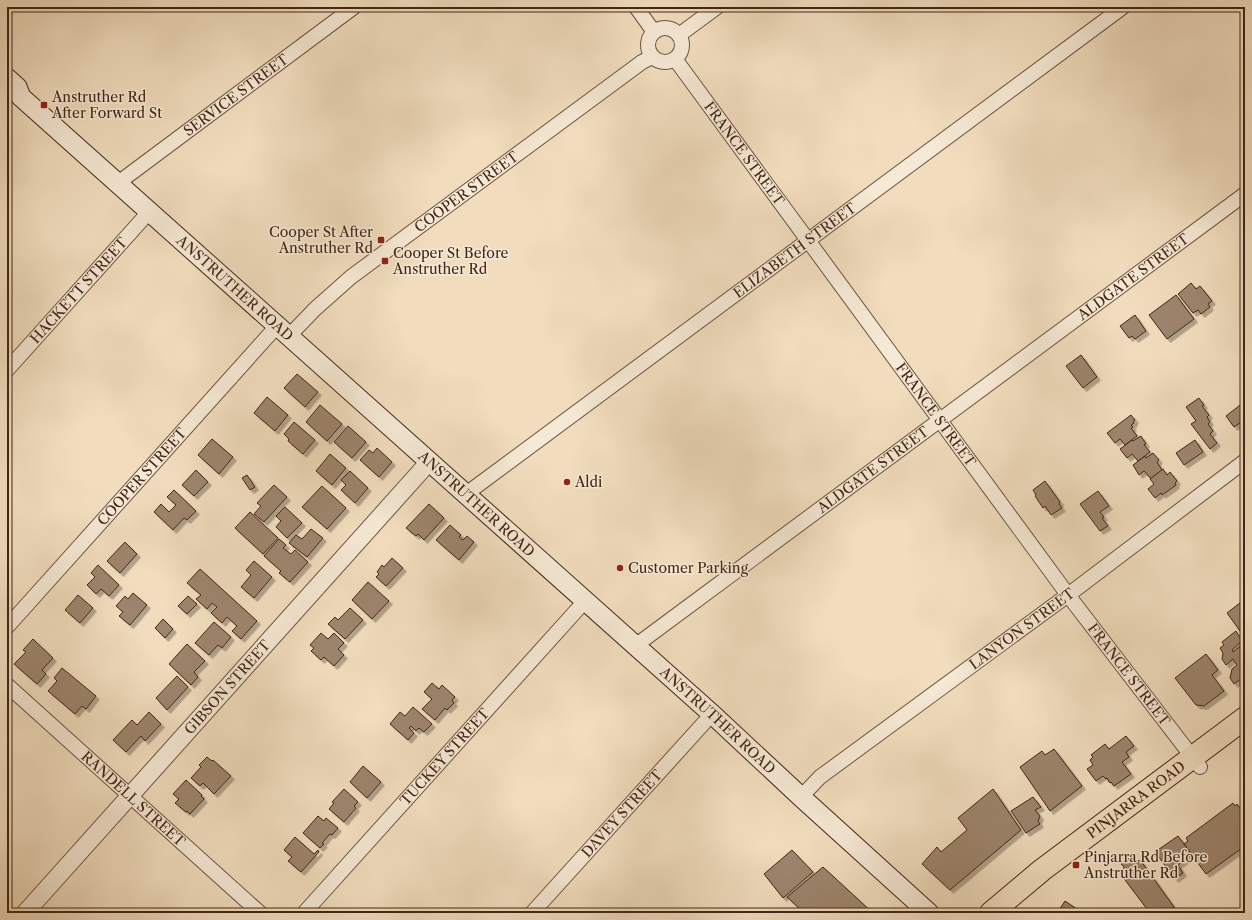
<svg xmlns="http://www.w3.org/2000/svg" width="1252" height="920" font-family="'Libre Caslon Text',serif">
<defs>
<filter id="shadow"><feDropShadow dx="3.5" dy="3.5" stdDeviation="0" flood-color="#0004"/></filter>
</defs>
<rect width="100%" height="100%" fill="#f1ddbe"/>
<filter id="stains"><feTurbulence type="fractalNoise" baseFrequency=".005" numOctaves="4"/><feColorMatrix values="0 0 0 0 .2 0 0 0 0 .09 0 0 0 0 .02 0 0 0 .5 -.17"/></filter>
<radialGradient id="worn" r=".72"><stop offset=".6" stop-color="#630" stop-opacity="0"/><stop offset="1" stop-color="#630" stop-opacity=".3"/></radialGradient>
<g fill="#9d856d" stroke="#422616" filter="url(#shadow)">
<polygon points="1191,283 1196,289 1200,286 1212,301 1208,304 1210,307 1201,314 1198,310 1193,313 1178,294"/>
<polygon points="1176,295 1194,319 1167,339 1149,315"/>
<polygon points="1135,315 1146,331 1135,339 1132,336 1129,338 1120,326"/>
<polygon points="1081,355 1097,377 1083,388 1066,366"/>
<polygon points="297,374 318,392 305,407 284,388"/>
<polygon points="267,397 288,415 275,431 254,413"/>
<polygon points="1199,398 1204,405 1202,406 1209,415 1207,417 1210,422 1208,424 1213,431 1210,434 1217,443 1210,449 1191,424 1196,421 1186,407"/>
<polygon points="1244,402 1245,421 1244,420 1234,427 1226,416"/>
<polygon points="320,405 342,424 327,441 306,422"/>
<polygon points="1131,415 1135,420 1133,422 1134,423 1131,425 1133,427 1131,428 1137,436 1125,445 1120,439 1115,443 1107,433"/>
<polygon points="294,422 315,440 303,454 288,441 289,439 284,434"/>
<polygon points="348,426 366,442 352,458 334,442"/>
<polygon points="1141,436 1146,444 1144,445 1150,452 1138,461 1132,454 1127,458 1120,449 1132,440 1133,441"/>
<polygon points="212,439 233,457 219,474 198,455"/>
<polygon points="1195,440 1203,452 1184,465 1176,453"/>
<polygon points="377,448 392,462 379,477 360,460 369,450 373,453"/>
<polygon points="1153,453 1159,460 1157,462 1162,470 1151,479 1144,471 1139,475 1133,465 1145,456 1146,458"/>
<polygon points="330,454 346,468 332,485 316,471"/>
<polygon points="1163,469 1167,475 1170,472 1177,481 1175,483 1176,485 1172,488 1162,495 1161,493 1155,498 1148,489 1154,484 1150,479"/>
<polygon points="196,470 208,482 194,496 182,485"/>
<polygon points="350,471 368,488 355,503 341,490 346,485 341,480"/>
<polygon points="247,475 255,487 250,490 242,478"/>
<polygon points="1045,481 1060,502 1059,504 1062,508 1051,515 1045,506 1043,508 1035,496 1036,495 1033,490"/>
<polygon points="274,485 287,497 264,522 254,514 261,506 257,503"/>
<polygon points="322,486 346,508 327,529 302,507"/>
<polygon points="174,490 196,511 187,520 184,518 173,530 154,512 161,504 169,512 176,505 167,497"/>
<polygon points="1098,491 1109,506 1100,512 1104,517 1102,518 1108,526 1100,531 1080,504"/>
<polygon points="429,504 444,518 424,540 418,534 416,536 406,528"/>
<polygon points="285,507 302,523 287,538 276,527 281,521 276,516"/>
<polygon points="250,512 278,538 263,554 235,528"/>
<polygon points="450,525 461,535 459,537 463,540 467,536 474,542 459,560 436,540"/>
<polygon points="311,529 323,538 307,557 289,543 296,535 302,539"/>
<polygon points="279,539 286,545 283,548 291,554 295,550 308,562 290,582 279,573 281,571 264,556"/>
<polygon points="125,542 137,554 120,573 107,561"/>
<polygon points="392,558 403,568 386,586 376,577 379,574 377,572 382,565 384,567"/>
<polygon points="254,561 272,577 254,598 241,587 251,575 246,570"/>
<polygon points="98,565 119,585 109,596 101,589 96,594 87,585 95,577 91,573"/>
<polygon points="200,569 257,621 241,639 232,631 237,626 227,617 222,623 211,613 217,607 212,603 207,609 196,599 201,595 187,583"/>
<polygon points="368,582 389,601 372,619 352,600"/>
<polygon points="133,593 147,605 130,625 119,616 123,612 116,606 125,596 128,599"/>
<polygon points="78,595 93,608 80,623 65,610"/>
<polygon points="188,596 197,604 187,614 178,606"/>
<polygon points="1245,599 1245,638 1227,613"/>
<polygon points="350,608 363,620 345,639 328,624 335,617 338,620"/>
<polygon points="163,619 173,629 165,638 155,628"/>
<polygon points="214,622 231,637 222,648 218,645 209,655 195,643"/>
<polygon points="1236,631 1242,641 1232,650 1233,652 1242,645 1244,647 1245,646 1245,676 1234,684 1230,678 1232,669 1237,665 1233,659 1226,665 1222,659 1223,653 1220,648 1224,645 1222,642"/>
<polygon points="321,633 328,639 334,633 344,643 338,649 344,655 334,666 324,657 321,660 311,651 314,648 310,645"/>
<polygon points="33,639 53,658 42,670 46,674 37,684 14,664 26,652 23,650"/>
<polygon points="187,644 205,661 194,672 198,677 191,685 169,664"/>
<polygon points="1206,654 1218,670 1212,675 1224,691 1204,706 1196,705 1175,678"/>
<polygon points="62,668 96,696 86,709 82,706 75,714 48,691 57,681 54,678"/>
<polygon points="177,676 188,687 167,710 156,698"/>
<polygon points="432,683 439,689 442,685 455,697 452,700 454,703 447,710 445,708 435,720 422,709 432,699 424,692"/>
<polygon points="413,707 432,724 424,732 419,728 416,731 411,726 409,728 414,733 408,740 390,724 400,712 405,716"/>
<polygon points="149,712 161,724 145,741 141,736 126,752 113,740 132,720 137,725"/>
<polygon points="1126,736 1134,746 1126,752 1129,757 1122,762 1131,774 1114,786 1111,782 1110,783 1107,778 1106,779 1103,776 1096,781 1087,769 1093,765 1090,760 1093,757 1091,755 1105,744 1109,749"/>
<polygon points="1054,749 1082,786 1050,811 1020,767 1042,751 1045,755"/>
<polygon points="207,757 212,761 213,760 231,776 214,794 203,783 200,786 191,778 201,767 199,765"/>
<polygon points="363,766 381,782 367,798 350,782"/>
<polygon points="186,780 202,795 201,796 204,799 190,814 187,811 186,812 175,803 179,799 173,794"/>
<polygon points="344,789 358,802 354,806 356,808 344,822 329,809 334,803 332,802"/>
<polygon points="993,789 1021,830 950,890 922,864 937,847 941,852 967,830 958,818"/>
<polygon points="1033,797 1041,807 1035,810 1040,816 1038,821 1040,824 1026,833 1011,811"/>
<polygon points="1233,803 1235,806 1237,804 1245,815 1245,846 1206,874 1184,844 1188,841 1186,838"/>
<polygon points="318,816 324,821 326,818 338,828 332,835 330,834 322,843 324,844 320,848 303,833"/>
<polygon points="1178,836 1192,855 1178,865 1183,873 1175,879 1155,852"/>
<polygon points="295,837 314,854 318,850 319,852 301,872 288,861 292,857 284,850"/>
<polygon points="792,850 813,872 783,898 764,874"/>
<polygon points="1130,858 1132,860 1141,861 1174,907 1165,913 1150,913 1122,876 1124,867 1121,864"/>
<polygon points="823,867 873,913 801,913 800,912 801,910 787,897"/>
<polygon points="1065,901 1083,913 1057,913"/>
</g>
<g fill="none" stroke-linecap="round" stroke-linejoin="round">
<g stroke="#6e5440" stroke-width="16">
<g id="minor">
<polyline points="636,7 654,32"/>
<circle cx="665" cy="45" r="17"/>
<polyline points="679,35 717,7"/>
<path id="s1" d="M675,59L1068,595L1200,767"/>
<path id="s2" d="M118,183L354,7"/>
<path id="s3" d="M289,336L315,309L351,277L642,62L652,57"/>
<path id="s4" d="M7,370L149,212"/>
<path id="s5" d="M466,494L1123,7"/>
<path id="s6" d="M7,627L277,326"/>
<path id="s7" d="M635,646L1245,194"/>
<path id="s8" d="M7,685L260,913"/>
<path id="s9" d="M801,797L820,777L1068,595L1245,461"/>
<path id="s10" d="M304,913L585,601"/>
<path id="s11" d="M532,913L712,714"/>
</g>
</g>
<g stroke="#6e5440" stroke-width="19">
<g id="tertiary">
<path id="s12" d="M25,913L429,462"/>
</g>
</g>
<g stroke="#422616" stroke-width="21">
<g id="secondary">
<path id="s13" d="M7,78L17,87L21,97L712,714L801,797L929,913"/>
</g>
</g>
<g stroke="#422616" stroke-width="24">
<g id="primary">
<path id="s14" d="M991,913L1042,870L1245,718"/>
</g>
</g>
<use href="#minor" stroke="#f6e9d5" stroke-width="14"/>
<use href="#tertiary" stroke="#f6e9d5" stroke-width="17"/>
<use href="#secondary" stroke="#f6e9d5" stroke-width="19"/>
<use href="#primary" stroke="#f1ddbe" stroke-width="22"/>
</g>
<g fill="#8f2418" stroke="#f6e9d5" stroke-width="1.5">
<rect x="40" y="101" width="8" height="8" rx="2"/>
<rect x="377" y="236" width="8" height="8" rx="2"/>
<rect x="381" y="257" width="8" height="8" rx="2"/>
<circle cx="567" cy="482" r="4"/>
<circle cx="620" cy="568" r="4"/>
<rect x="1072" y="861" width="8" height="8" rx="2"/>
</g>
<g text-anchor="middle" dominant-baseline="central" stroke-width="3" stroke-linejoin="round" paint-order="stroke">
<g font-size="14" fill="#422616" stroke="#f6e9d5">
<text stroke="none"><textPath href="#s2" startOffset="147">SERVICE STREET</textPath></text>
<text stroke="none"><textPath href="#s1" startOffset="117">FRANCE STREET</textPath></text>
<text stroke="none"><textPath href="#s3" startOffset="229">COOPER STREET</textPath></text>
<text stroke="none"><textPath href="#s5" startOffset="409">ELIZABETH STREET</textPath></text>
<text stroke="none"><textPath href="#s7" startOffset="620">ALDGATE STREET</textPath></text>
<text stroke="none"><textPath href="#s13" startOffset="311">ANSTRUTHER ROAD</textPath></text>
<text stroke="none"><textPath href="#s4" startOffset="107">HACKETT STREET</textPath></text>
<text stroke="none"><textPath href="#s1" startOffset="441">FRANCE STREET</textPath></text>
<text stroke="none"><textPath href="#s7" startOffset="296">ALDGATE STREET</textPath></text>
<text stroke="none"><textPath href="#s6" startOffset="202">COOPER STREET</textPath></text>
<text stroke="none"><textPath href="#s13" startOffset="635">ANSTRUTHER ROAD</textPath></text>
<text stroke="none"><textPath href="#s9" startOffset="278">LANYON STREET</textPath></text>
<text stroke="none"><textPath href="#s1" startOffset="765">FRANCE STREET</textPath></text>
<text stroke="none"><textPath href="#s12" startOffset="303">GIBSON STREET</textPath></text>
<text stroke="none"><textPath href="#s13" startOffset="959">ANSTRUTHER ROAD</textPath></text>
<text stroke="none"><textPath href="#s10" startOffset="210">TUCKEY STREET</textPath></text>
<text stroke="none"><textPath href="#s8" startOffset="170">RANDELL STREET</textPath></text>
<text stroke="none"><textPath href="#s14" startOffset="184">PINJARRA ROAD</textPath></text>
<text stroke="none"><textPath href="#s11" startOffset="134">DAVEY STREET</textPath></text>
</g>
<g font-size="14" fill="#422616" stroke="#f6e9d5" text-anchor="start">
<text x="52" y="97">Anstruther Rd<tspan x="52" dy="16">After Forward St</tspan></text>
<text x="373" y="232" text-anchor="end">Cooper St After<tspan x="373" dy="16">Anstruther Rd</tspan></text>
<text x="393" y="253">Cooper St Before<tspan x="393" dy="16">Anstruther Rd</tspan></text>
<text x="575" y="482">Aldi</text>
<text x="628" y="568">Customer Parking</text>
<text x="1084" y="857">Pinjarra Rd Before<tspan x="1084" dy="16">Anstruther Rd</tspan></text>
</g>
</g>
<rect width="1252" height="920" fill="none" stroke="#f1ddbe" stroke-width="24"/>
<rect x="8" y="8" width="1236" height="904" fill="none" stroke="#422616" stroke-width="2"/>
<rect x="12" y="12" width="1228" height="896" fill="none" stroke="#422616"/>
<rect width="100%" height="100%" filter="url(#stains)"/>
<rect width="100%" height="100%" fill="url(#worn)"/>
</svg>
